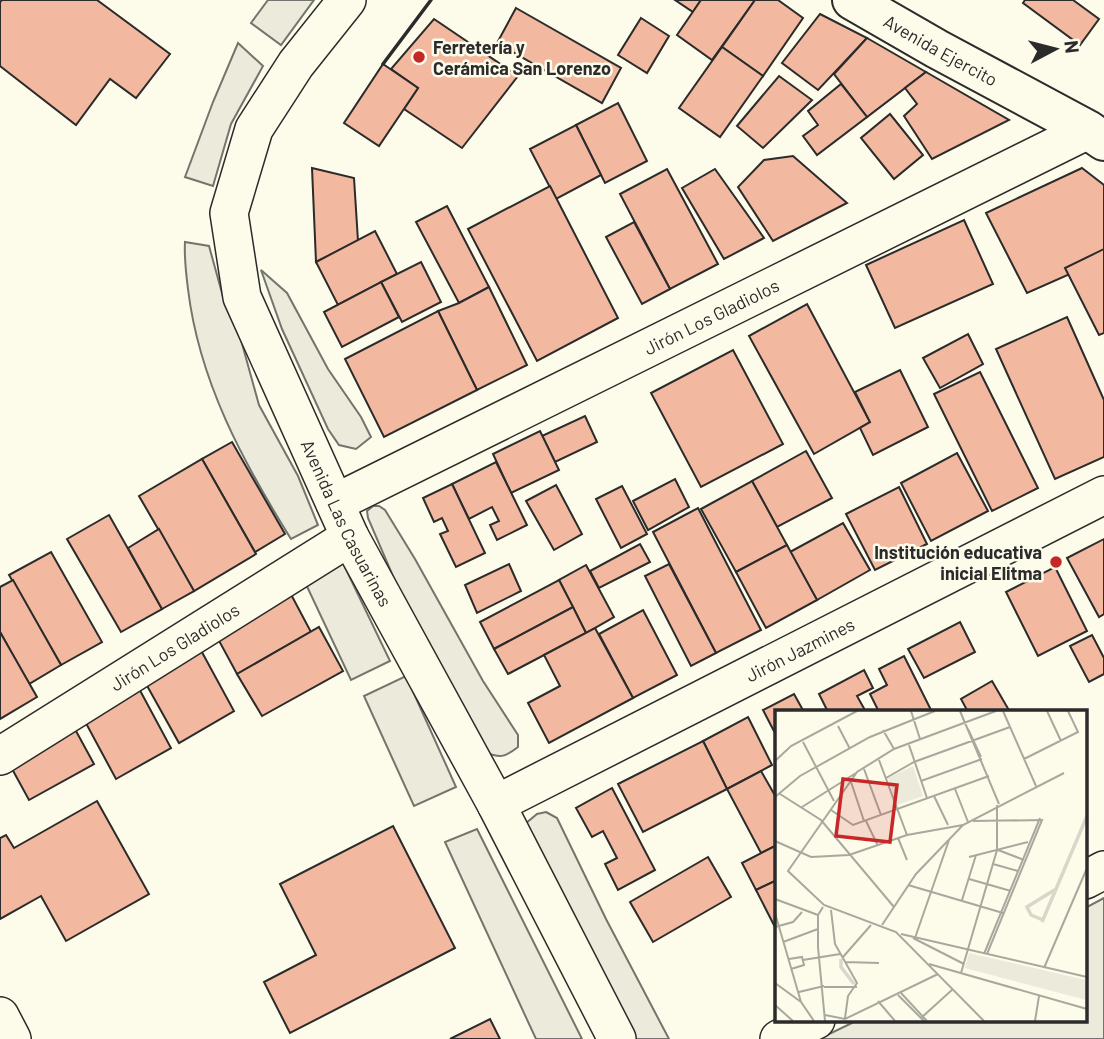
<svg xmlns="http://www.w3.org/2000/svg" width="1104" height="1039" font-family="Barlow,sans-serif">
<rect width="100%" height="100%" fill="#fdfbea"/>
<g fill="#ecebdb" stroke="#74746e" stroke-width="2">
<polygon points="268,0 314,0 281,45 251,23"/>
<polygon points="238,43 263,66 231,124 213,186 185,177 213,102"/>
<path d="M185,242L209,246L225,304L241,340L259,405L298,476L318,525L291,539C243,462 199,381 188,289C186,273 184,258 185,242Z"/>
<polygon points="261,270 287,293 328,369 361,417 371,437 356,449 339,445 328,429 282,329"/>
<path d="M373,506H379L385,510L415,559L483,681L518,735V747C504,758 500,758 484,752L414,625L368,518L367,511Z"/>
<polygon points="341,559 390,661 351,680 303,578"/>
<polygon points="406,676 456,787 414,806 364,696"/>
<polygon points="546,812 557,818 606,919 669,1039 633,1039 525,824 537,814"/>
<polygon points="477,829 582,1039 536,1039 445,842"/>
<polygon points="1104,898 1104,1039 819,1039 858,1020 1085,1020 1085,908"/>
</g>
<g fill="#f2b8a0" stroke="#2b2b2b" stroke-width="2">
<polygon points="2,0 97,0 170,54 136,98 110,79 76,125 0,66 0,2"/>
<polygon points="675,0 701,0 693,12"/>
<polygon points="701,0 755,0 712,60 677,35"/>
<polygon points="755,0 778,0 803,18 763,76 722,47"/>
<polygon points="1025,0 1073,0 1099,19 1080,45 1023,3"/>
<polygon points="516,8 621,68 602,103 497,43"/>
<polygon points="820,14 867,38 818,90 782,63"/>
<polygon points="641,18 669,36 647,73 618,55"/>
<polygon points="434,19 518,76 462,148 404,109 418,88 391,69"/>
<polygon points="867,38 926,72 867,117 834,74"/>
<polygon points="722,47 763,76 720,137 679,108"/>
<polygon points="383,64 418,88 379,146 344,123"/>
<polygon points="926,72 1009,120 932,159 904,116 917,104 905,88"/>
<polygon points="779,76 812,100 763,148 737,126"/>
<polygon points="841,84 867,117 817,155 803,136 818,125 808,111"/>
<polygon points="618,103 647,161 605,183 576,125"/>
<polygon points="890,114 923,155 894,179 861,138"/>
<polygon points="576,125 601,175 556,199 530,149"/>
<polygon points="793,156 847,203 773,241 738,187 764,160"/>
<polygon points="312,168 354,178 358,241 316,262"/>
<polygon points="1082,168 1104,185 1104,259 1027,293 986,213"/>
<polygon points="667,169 718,264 670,289 620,194"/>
<polygon points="715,169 764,238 724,259 682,188"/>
<polygon points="550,186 618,318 537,361 468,229"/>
<polygon points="447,206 489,287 459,303 416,222"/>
<polygon points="964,220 993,284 895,328 866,265"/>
<polygon points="634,222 670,289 642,304 606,237"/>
<polygon points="375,231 397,274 338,305 316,262"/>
<polygon points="1104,249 1104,333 1099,335 1065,268"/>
<polygon points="421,262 441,302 402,322 381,282"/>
<polygon points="381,282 399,317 342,347 324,312"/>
<polygon points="489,287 527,365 477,390 438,311 459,303"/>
<polygon points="807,304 870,422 814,454 749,336"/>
<polygon points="438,311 477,390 384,437 345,359"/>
<polygon points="1067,317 1104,400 1104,457 1055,479 996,349"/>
<polygon points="968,334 983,364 940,388 923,358"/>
<polygon points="733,350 783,444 701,487 651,393"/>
<polygon points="900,370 928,427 873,455 860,428 870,422 855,392"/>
<polygon points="980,372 1038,488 992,511 934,394"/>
<polygon points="585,416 597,442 555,462 542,436"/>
<polygon points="540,431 559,470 511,493 493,454"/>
<polygon points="232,442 285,534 255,552 202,459"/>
<polygon points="806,451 832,498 777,527 752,481"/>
<polygon points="957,453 988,511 931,541 901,483"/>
<polygon points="202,459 256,554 194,591 139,496"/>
<polygon points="496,462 527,525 497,540 490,525 499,521 492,507 469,519 452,484"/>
<polygon points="675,479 689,507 648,530 633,501"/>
<polygon points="752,481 787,545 736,572 701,509"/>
<polygon points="452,484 485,553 456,567 440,534 448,531 442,518 434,522 423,498"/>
<polygon points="556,485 582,534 554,550 526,501"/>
<polygon points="622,486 647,534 621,548 596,499"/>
<polygon points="899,487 927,544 875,570 846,514"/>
<polygon points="698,508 761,630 716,653 653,532"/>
<polygon points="109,515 162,609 121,632 67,539"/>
<polygon points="843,523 870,570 817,600 790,552"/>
<polygon points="159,529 194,591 162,609 128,548"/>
<polygon points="1104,539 1104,614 1099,617 1067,558"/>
<polygon points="640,544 650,562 599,588 590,571"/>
<polygon points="787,545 817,600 766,628 736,572"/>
<polygon points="51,552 102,642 61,665 9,575"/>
<polygon points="509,564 521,591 477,613 465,585"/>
<polygon points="669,564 716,653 691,666 645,576"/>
<polygon points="586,565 614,617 586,633 559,580"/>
<polygon points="1055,567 1087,631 1038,656 1006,592"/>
<polygon points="13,580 61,665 29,684 0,632 0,587"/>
<polygon points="559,580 573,607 494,649 480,622"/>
<polygon points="286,585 311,632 237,674 211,626"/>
<polygon points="573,607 586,633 508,674 494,649"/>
<polygon points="643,610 677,675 633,698 599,634"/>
<polygon points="960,622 975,652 924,678 908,649"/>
<polygon points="319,627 343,671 262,716 237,674"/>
<polygon points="595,628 633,698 549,743 528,703 560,686 544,655"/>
<polygon points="0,632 37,697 0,719"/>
<polygon points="1092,635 1104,658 1104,674 1089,682 1070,646"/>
<polygon points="197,643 234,711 179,743 141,675"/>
<polygon points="904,656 932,712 879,712 870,694 887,685 879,669"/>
<polygon points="864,670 873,688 857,696 866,712 828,712 819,694"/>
<polygon points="992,681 1010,712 968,712 961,699"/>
<polygon points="136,683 171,748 116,779 81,714"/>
<polygon points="794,694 804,712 777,712 777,737 763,710"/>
<polygon points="748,717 772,765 727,789 703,741"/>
<polygon points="70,720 94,764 29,800 5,756"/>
<polygon points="703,741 727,789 643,832 618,784"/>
<polygon points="761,771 777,799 777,845 761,853 727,789"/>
<polygon points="612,788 655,870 618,890 605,864 617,858 603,831 592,837 576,808"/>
<polygon points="97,801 149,894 66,941 41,896 0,919 0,838 6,835 14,848"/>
<polygon points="393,826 455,948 290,1033 264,982 316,955 280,884"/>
<polygon points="777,845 777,880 756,890 742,863"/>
<polygon points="708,857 731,897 653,942 630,902"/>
<polygon points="777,880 777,931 756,890"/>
<polygon points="490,1019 500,1039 450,1039"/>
</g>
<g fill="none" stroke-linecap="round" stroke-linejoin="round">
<g stroke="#2b2b2b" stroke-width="40">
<g id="minor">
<path id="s1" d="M347,0L296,64L254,129L229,213L242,297L350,537L496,804L617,1039"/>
<path id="s2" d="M335,503L1088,130"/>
<path id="s3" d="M0,756L350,537"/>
<path id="s4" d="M496,804L1104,495"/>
<polyline points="1085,880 1104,870"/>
<polyline points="0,1016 12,1039"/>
<polyline points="779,1039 816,1020"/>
</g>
</g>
<g stroke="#2b2b2b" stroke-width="42">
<g id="trunk">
<path id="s5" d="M852,0L937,49L1088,130L1104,141"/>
</g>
</g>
<use href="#minor" stroke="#fdfbea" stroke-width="37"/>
<use href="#trunk" stroke="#fdfbea" stroke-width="38"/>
<polyline stroke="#2b2b2b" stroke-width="3.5" points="383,64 431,0"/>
</g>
<g fill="#c62828" stroke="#fdfbea" stroke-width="2.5">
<circle cx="419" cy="57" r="7"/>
<circle cx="1056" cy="562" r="7"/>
</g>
<g text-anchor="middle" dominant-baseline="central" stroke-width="5" stroke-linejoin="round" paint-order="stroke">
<g font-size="18" font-weight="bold" fill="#2b2b2b" stroke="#fdfbea" text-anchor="start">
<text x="433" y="47">Ferretería y<tspan x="433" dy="21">Cerámica San Lorenzo</tspan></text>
<text x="1042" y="552" text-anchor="end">Institución educativa<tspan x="1042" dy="21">inicial Elitma</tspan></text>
</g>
<g font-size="18" fill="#2b2b2b" stroke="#fdfbea">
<text stroke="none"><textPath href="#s5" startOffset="102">Avenida Ejercito</textPath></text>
<text stroke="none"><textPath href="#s2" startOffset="420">Jirón Los Gladiolos</textPath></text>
<text stroke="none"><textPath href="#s1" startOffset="581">Avenida Las Casuarinas</textPath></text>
<text stroke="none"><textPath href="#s3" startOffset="206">Jirón Los Gladiolos</textPath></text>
<text stroke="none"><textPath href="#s4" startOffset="341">Jirón Jazmines</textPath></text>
</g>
</g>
<g transform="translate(775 710)">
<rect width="312" height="312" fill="#fdfbea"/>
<path d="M138,56L148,86L122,95L113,68ZM194,243L311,270V290L190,258Z" fill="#ecebdb"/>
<path fill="none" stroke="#d8d7c9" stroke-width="3.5" d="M268,210L256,205L252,197L281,179M267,212L312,106M66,249V257L79,274"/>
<path fill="none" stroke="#a9a89e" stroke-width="2" d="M136,1L145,29M185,1L224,94M228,1L261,76M272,1L286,31M63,16L75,39M193,19L206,47M108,20L119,39M28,32L59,91M134,35L152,88M249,49L303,22L293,1M104,50L132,125M0,51L16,36L82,1M89,59L106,105M111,68L139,52L235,17M146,71L207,49M76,72L89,111M180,79L193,112M5,84L46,110L119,197M159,86L173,115M0,87L25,66L95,27L160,1M27,97L81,63M56,100L78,115L214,66M91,111L103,136M198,111L267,110L212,244M123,128L132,150M0,131L36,147L74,145L132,125L188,115M223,140L249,150M194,147L253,132M218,154L243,161M194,169L236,181M133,175L228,203M0,189L43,205M187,190L201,145M48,197L43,205V237L50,311M56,200L60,234L82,273L73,286L70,308M0,203L26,292M107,215L141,164L188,115L289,63M0,217L18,212L27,202M126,224L312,267M138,228L189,254M140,228L174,130M8,232L43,219M209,244L265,108M68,247L96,215M14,249L27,247L29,255L16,259M28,250L65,244M70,252L104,253M154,254L312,299M269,258L312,158M186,263L222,140V95M0,273L26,292L39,311M49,277H82M24,282L49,276M126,283L152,311M123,285L149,311M103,291L120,311M0,295L18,311M50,305L70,309L163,264M146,308L178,279M209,311L121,222L49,195L13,161L82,62L119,39L221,1M260,311L264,286"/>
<path fill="#c62828" fill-opacity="0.15" stroke="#c62828" stroke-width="3.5" d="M68,69L122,75L115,132L61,126Z"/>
<rect width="312" height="312" fill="none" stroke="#2b2b2b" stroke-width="3.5"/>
</g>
<g transform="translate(1055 49) rotate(83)" stroke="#fdfbea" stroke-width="5" paint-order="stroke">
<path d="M0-5L12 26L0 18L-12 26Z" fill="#2b2b2b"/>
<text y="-10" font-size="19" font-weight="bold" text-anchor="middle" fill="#2b2b2b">N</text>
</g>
</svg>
